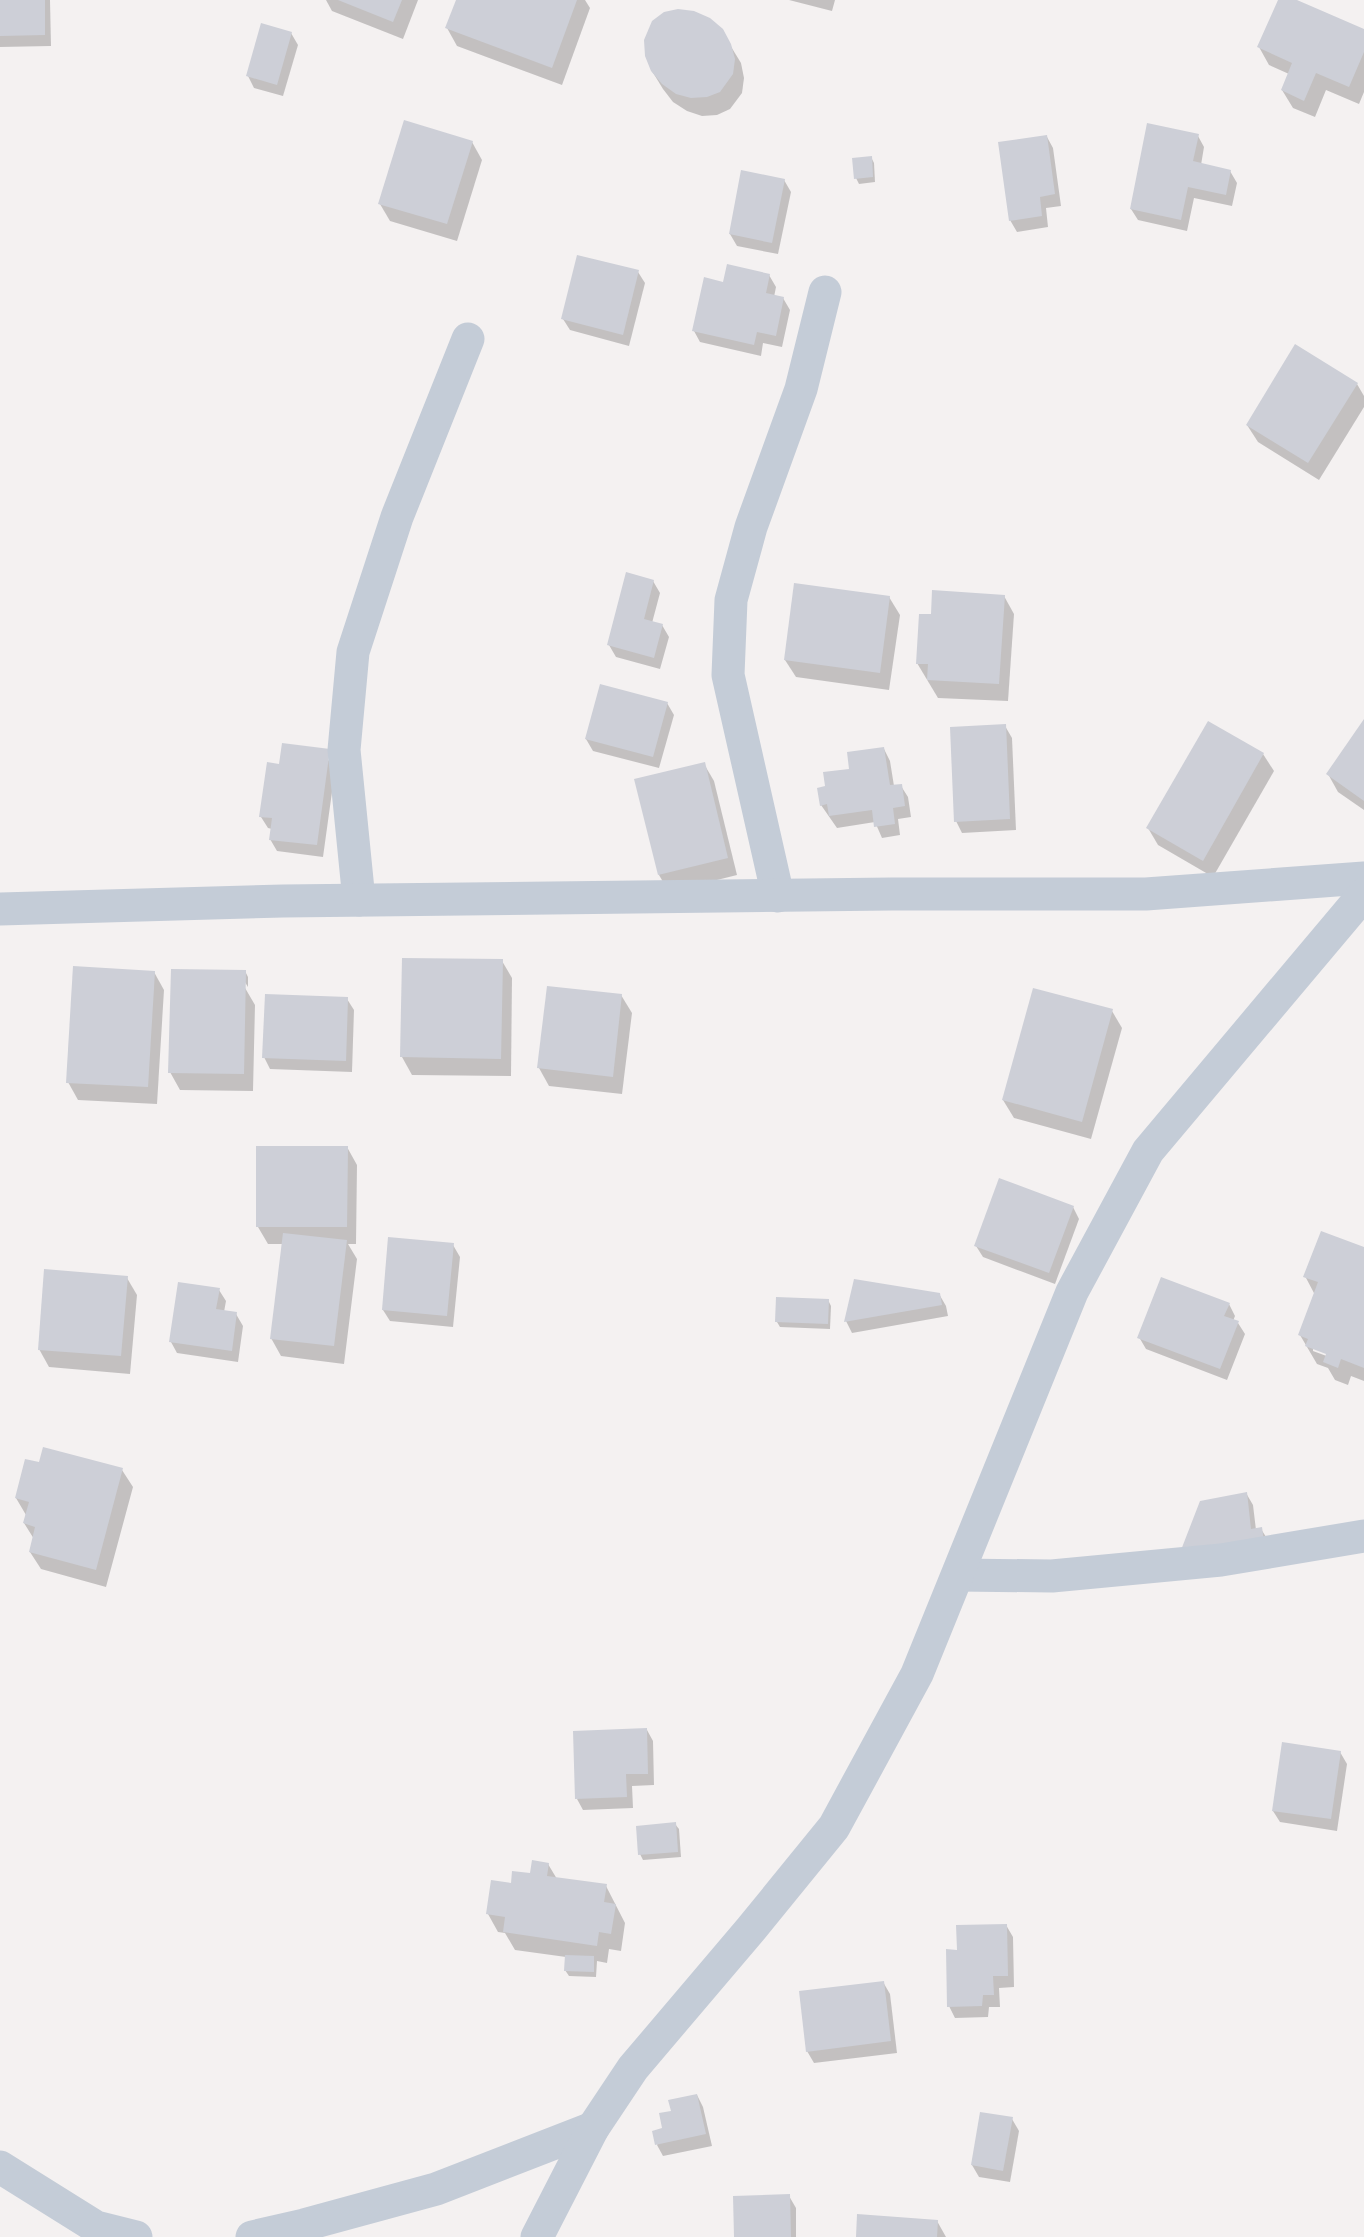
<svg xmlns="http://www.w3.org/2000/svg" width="1364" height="2237" font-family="Lato,sans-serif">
<rect width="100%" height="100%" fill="#f4f1f1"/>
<g fill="#0003" fill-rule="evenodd">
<polygon points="0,0 50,0 51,46 0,47"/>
<polygon points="326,0 418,0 403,39 332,11"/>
<polygon points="457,0 585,0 590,8 562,85 457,46 447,28"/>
<polygon points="789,0 835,0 832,11"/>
<polygon points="1280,0 1294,0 1364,30 1364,92 1359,104 1326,90 1315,117 1293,108 1282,90 1289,74 1269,65 1259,47"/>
<polygon points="291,33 298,45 283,96 254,88 248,76"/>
<polygon points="730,45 741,63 744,78 742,93 730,109 717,115 702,116 687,111 673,102 663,89 652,71"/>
<polygon points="1198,136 1204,147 1201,165 1230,171 1237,183 1232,206 1194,198 1187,231 1138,220 1131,209"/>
<polygon points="1047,137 1053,148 1061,206 1046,208 1048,227 1017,232 1010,220"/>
<polygon points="472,142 482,160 457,241 390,221 380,204"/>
<polygon points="871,157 874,163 875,182 859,184 856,178"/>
<polygon points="784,180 791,192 778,254 737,246 730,234"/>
<polygon points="638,272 645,283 629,346 570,330 563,319"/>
<polygon points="769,275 776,287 774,297 783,298 790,310 782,347 763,343 761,356 700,342 694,331 724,283"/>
<polygon points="1357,384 1364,396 1364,407 1319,480 1258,442 1247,425"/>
<polygon points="653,581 660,593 652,623 662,625 669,637 660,669 616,657 609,645"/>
<polygon points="1004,596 1014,614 1008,701 938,698 917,663 932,616"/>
<polygon points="889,597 900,615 889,690 796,677 785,660"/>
<polygon points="667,703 674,715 659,768 593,751 586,739"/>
<polygon points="1364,722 1364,810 1338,792 1328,774"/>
<polygon points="1005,726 1012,738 1016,830 962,833 956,821"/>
<polygon points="283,745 336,763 323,857 277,851 270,839 272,829 268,828 261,817 281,765"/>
<polygon points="884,749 890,761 894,786 901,786 908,797 911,817 898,819 900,835 882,838 875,822 837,828 821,805 826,788"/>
<polygon points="1263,754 1274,771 1213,877 1158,845 1148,828"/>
<polygon points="704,764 714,781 737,875 669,892 659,875"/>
<polygon points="502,961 512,978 511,1076 412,1075 402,1057"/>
<polygon points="245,971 248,977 248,987 243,979 241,981 255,1005 253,1091 180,1090 170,1072"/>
<polygon points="154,972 164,990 157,1104 78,1100 68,1082"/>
<polygon points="621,995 632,1013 622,1094 549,1086 539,1068"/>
<polygon points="347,999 354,1010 352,1072 270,1069 264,1057"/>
<polygon points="1112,1011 1122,1028 1091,1139 1014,1118 1003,1100"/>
<polygon points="347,1147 357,1165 356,1244 348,1244 357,1259 344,1364 281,1356 271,1338 283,1244 268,1244 258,1227"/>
<polygon points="1073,1207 1079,1219 1055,1284 983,1257 976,1246"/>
<polygon points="453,1245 460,1257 453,1327 390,1321 383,1310"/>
<path d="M1364,1249V1381L1351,1376L1348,1385L1335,1380L1328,1368L1317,1364L1300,1335L1315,1295L1305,1276ZM1313,1348L1333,1355L1332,1358L1313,1351Z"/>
<polygon points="127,1278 137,1295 130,1374 49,1367 39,1349"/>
<polygon points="219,1290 226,1301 224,1312 236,1314 243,1326 238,1362 177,1353 171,1342"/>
<polygon points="939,1294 946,1306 948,1316 852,1333 846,1321"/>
<polygon points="828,1300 831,1306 830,1329 780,1327 777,1322"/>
<polygon points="1229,1304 1235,1316 1233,1321 1238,1323 1245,1334 1227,1380 1146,1349 1139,1337"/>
<polygon points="40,1464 122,1470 133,1487 106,1587 41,1569 30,1552 34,1539 24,1523 26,1515 16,1498"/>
<polygon points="1246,1493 1253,1505 1256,1530 1261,1529 1268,1540 1184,1574"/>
<polygon points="647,1730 653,1741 654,1785 632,1786 633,1808 583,1810 577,1799"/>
<polygon points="1340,1752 1347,1764 1337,1831 1280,1822 1273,1811"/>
<polygon points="675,1824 679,1829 681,1857 643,1860 640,1854"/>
<polygon points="548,1864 557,1879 606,1886 625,1923 621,1951 609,1949 607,1963 597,1961 596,1977 569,1976 565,1970 566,1957 515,1950 505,1933 498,1932 488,1914 512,1885"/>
<polygon points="1006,1925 1013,1937 1014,1987 999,1988 1000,2007 989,2007 988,2017 955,2018 949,2006 958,1951"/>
<polygon points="883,1982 890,1994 897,2053 814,2063 807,2051"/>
<polygon points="697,2095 703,2107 712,2146 663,2156 657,2145 673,2112"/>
<polygon points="1012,2119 1019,2131 1010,2182 979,2177 972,2165"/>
<polygon points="789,2196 796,2208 796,2237 736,2237"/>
<polygon points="937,2221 946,2237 857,2237"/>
</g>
<g fill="#cdcfd7">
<polygon points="0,0 45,0 45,35 0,36"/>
<polygon points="338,0 402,0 393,22"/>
<polygon points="456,0 577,0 552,68 445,28"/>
<polygon points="1278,0 1297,0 1364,29 1364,52 1349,87 1316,73 1304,101 1281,90 1292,63 1257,47"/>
<polygon points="678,9 694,11 710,18 723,29 731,44 735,59 733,74 720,92 707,97 691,98 676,94 662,84 651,71 645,56 644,40 652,21 664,12"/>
<polygon points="261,23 292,32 277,85 246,76"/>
<polygon points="404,120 473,141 447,224 378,204"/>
<polygon points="1147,123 1199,134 1193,161 1231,170 1226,195 1188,187 1181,220 1130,209"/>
<polygon points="1047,135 1055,194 1040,197 1042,216 1009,221 998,142"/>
<polygon points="872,156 873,177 854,179 852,158"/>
<polygon points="741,170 785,179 772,243 729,234"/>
<polygon points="577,255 639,270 623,335 561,319"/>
<polygon points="727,264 770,274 766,293 784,297 776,336 757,332 754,345 692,331 704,277 723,282"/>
<polygon points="1295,344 1358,383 1308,463 1246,425"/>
<polygon points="626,572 654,580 644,619 663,624 654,658 607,645"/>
<polygon points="794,583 890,596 880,673 784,660"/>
<polygon points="932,590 1005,595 999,684 927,680 928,664 916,664 919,614 931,614"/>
<polygon points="600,684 668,702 653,757 585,739"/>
<polygon points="1364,719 1364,801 1326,774"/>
<polygon points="1208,721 1264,753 1203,861 1146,828"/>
<polygon points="1006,724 1010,819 954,822 950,727"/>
<polygon points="282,743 330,749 317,845 269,840 272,818 259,817 267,762 279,764"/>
<polygon points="884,747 890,785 902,784 905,806 893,808 895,824 874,827 872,810 829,816 827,804 820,806 817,788 825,786 823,772 849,769 847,752"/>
<polygon points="705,762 728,858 658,875 634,779"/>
<polygon points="402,958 503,959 501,1059 400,1057"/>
<polygon points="73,966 155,971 148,1087 66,1083"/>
<polygon points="171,969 246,970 244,1074 168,1073"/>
<polygon points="547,986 622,994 613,1077 537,1068"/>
<polygon points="1033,988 1113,1009 1082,1122 1002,1100"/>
<polygon points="265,994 348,997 346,1061 262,1058"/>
<polygon points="256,1146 348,1146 347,1227 256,1227"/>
<polygon points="999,1178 1074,1206 1049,1273 974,1246"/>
<polygon points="1321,1231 1364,1247 1364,1368 1341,1359 1338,1368 1323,1362 1326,1354 1305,1346 1308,1339 1298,1335 1318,1282 1303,1277"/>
<polygon points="283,1233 347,1240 334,1346 270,1339"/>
<polygon points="388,1237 454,1243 447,1316 382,1310"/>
<polygon points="44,1269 128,1276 121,1356 38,1350"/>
<polygon points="1161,1277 1230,1303 1224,1316 1239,1321 1220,1369 1137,1338"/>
<polygon points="854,1279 940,1293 942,1305 844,1322"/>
<polygon points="178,1282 220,1288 216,1309 237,1312 232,1351 169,1342"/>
<polygon points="776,1297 829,1299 828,1324 775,1322"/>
<polygon points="43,1447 123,1468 96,1570 29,1552 35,1527 23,1523 29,1502 15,1498 25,1459 39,1462"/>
<polygon points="1247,1492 1251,1529 1262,1527 1264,1542 1176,1563 1200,1501"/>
<polygon points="647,1728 648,1774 626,1774 627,1797 575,1799 573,1731"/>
<polygon points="1282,1742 1341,1751 1331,1819 1272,1811"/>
<polygon points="676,1822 678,1852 638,1855 636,1826"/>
<polygon points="532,1860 549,1863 547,1876 607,1884 604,1902 616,1904 611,1934 599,1932 597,1946 503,1932 505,1917 486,1914 491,1880 511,1883 512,1871 530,1873"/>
<polygon points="1007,1924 1008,1976 993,1976 994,1995 983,1995 982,2006 947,2007 946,1949 957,1950 956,1925"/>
<polygon points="565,1955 594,1956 594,1972 564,1971"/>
<polygon points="884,1981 891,2041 806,2052 799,1991"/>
<polygon points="697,2094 706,2134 655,2145 652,2131 662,2128 659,2113 671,2111 668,2100"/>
<polygon points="980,2112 1013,2117 1003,2171 971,2165"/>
<polygon points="790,2194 791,2237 734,2237 733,2196"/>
<polygon points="857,2214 938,2220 937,2237 856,2237"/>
</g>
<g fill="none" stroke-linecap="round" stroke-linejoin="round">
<g stroke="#c4ccd7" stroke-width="33">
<polyline points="778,896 728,675 731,600 751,527 801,389 825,292"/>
<polyline points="359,900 344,750 353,652 397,517 468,339"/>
<polyline points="0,909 283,901 892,894 1146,894 1364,878"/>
<polyline points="958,1575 1052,1576 1221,1560 1364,1536"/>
<polyline points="0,2167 96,2227 136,2237"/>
<polyline points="252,2237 304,2225 436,2189 593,2128"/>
<polyline points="537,2237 593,2128 633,2068 751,1929 834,1827 917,1674 1072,1292 1148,1151 1364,894"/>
</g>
</g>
</svg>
